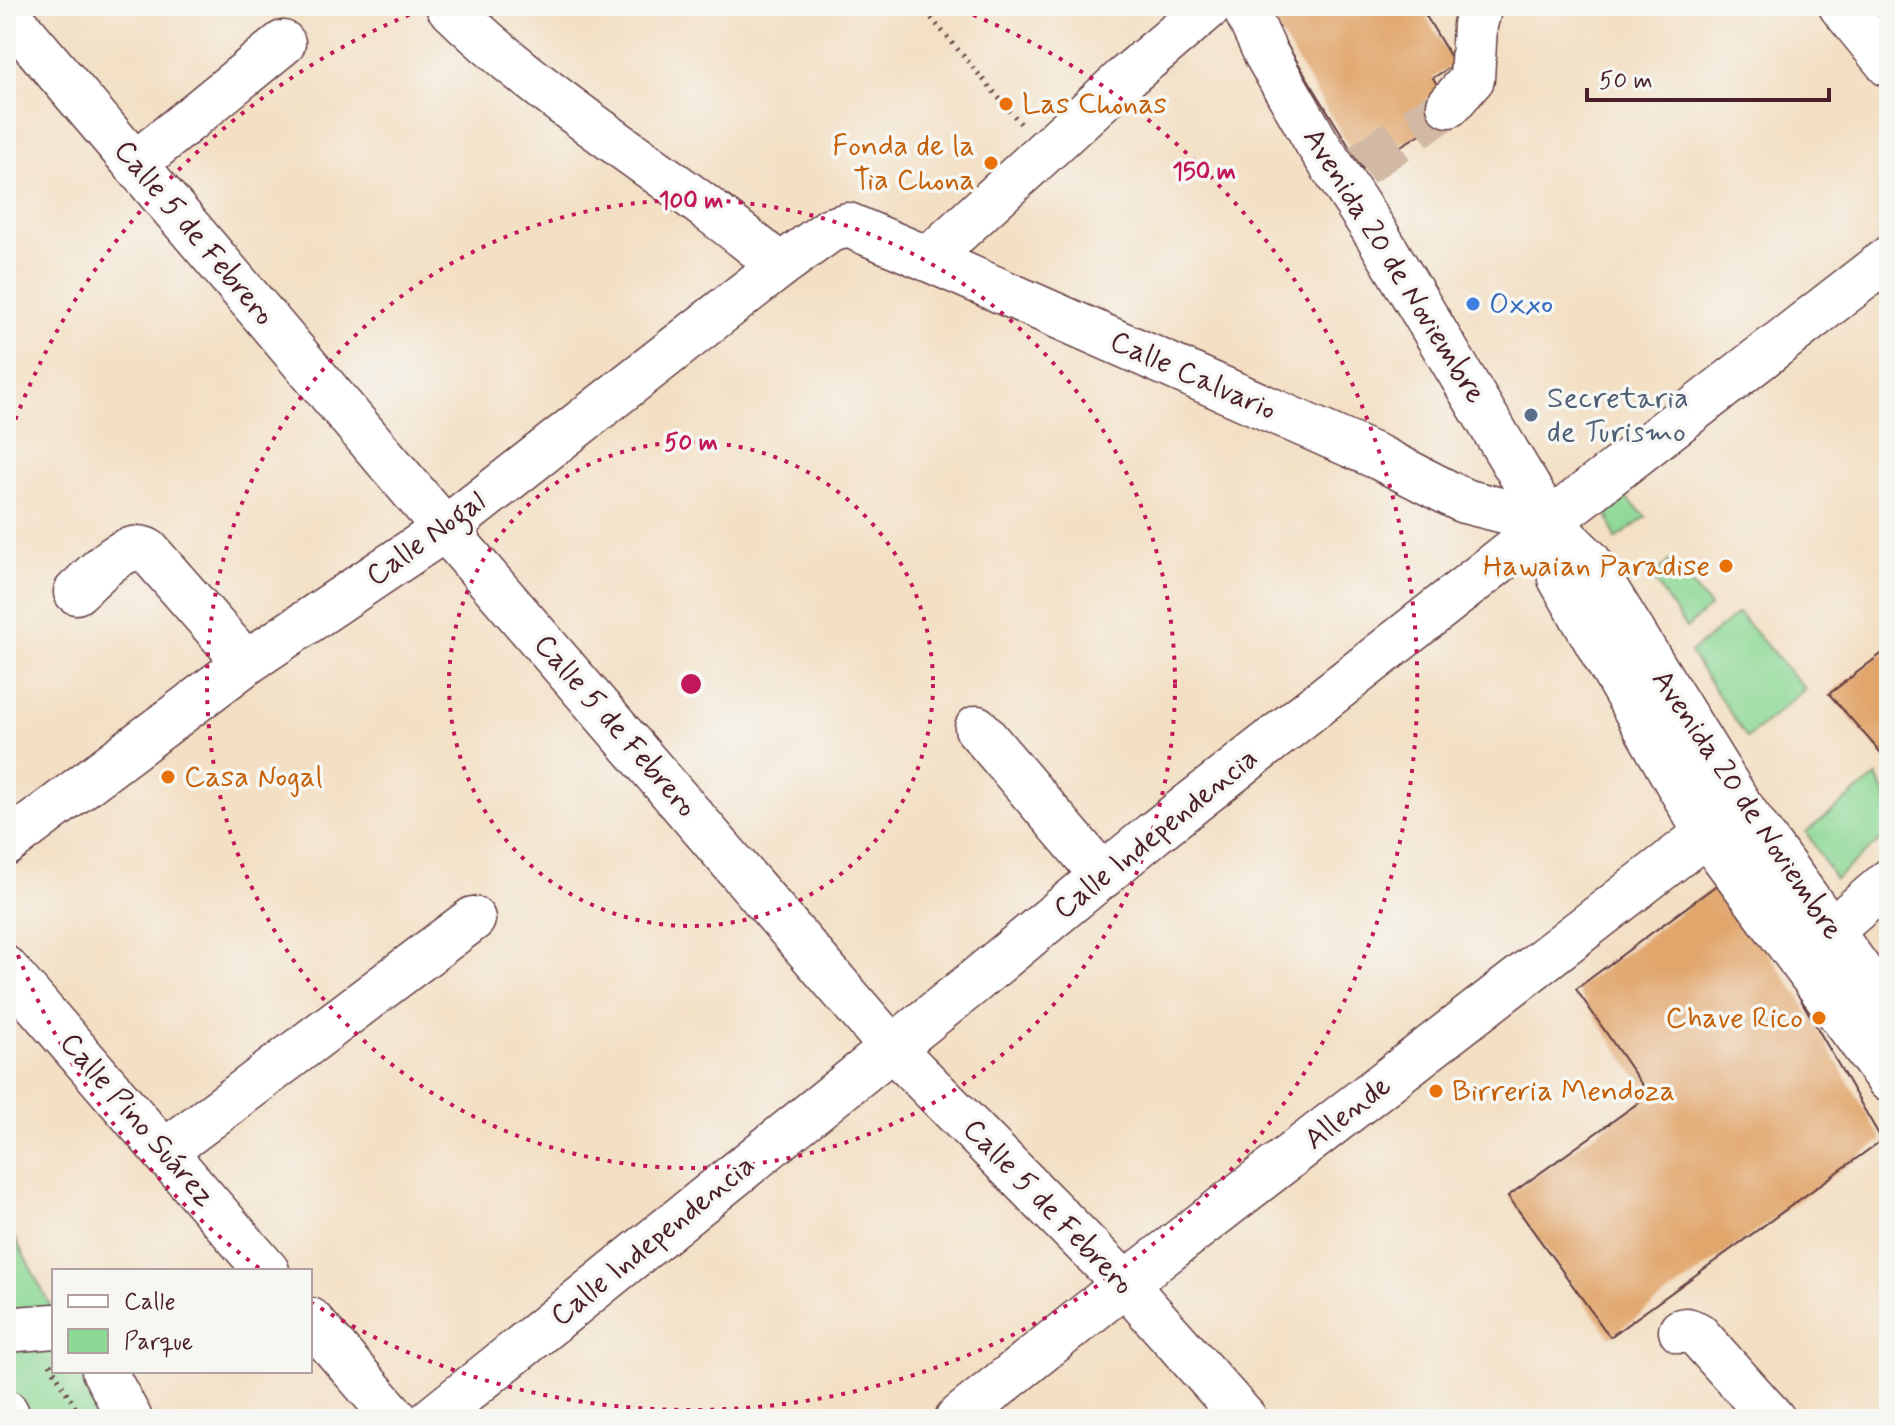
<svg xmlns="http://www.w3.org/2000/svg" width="1895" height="1425" font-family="Mynerve,sans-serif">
<rect width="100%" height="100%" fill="#f6f6f2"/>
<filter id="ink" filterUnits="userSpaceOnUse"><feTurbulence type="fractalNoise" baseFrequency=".0125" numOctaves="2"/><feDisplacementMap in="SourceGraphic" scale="16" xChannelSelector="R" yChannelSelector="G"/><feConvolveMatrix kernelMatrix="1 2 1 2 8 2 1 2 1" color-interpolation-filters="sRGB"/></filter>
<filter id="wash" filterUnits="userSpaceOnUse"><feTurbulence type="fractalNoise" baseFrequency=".006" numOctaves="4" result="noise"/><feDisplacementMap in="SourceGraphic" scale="32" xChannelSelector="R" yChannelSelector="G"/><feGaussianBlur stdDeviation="1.8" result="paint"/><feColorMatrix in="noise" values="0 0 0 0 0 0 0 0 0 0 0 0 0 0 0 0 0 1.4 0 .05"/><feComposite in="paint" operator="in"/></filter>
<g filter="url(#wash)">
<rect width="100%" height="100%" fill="#f3dfc3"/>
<g fill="#8dd894" stroke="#6c7c60" stroke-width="2">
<polygon points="1618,490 1646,517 1616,539 1602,500"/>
<polygon points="1671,560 1710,607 1686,628 1651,576"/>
<polygon points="1738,613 1805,689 1747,738 1690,653"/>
<polygon points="1877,776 1889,804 1889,833 1835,879 1806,832"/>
<polygon points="6,1221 54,1313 54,1371 86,1371 114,1419 24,1419 6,1378"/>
</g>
<g id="blocks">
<g fill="#e1a66c">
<polygon points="1269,6 1420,6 1455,64 1433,78 1455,113 1363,169 1265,9"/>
<polygon points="1889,648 1889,762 1829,694"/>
<polygon points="1718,884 1797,993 1882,1140 1610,1337 1508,1196 1649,1095 1576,989"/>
</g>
</g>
</g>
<g filter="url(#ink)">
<use href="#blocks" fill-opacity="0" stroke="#633c42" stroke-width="2"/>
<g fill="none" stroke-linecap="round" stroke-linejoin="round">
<polyline stroke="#d1b9a5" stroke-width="44" stroke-dasharray="44 22" stroke-linecap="butt" points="1361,165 1449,105"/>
<g stroke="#633c42" stroke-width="47">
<g id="minor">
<path d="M448,6C548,105 673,175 780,266"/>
<polyline points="6,12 445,529 892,1048 1125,1284 1245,1419"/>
<polyline points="1449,105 1472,79 1475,25 1480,6"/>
<polyline points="135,164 283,43"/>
<polyline points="928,259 1124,79 1210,6"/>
<path d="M76,592C92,578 126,538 148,551L246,663"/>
<polyline points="977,728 1103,876"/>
<polyline points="6,844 246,663 445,529 780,266 830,230 848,225 928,259 1380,458 1464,501 1549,522"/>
<polyline points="1803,955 1889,881"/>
<polyline points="6,969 267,1271"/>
<polyline points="164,1152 473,919"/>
<polyline points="310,1320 396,1419"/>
<polyline points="6,1330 54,1326"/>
<polyline points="1681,1331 1687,1330 1697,1334 1773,1419"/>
<polyline points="104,1371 130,1419"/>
<polyline points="6,1412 9,1419"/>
<polyline points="432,1419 969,986 1154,833 1549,522"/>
<polyline points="957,1419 1125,1284 1737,810"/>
</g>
</g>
<g stroke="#633c42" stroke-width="47">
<g id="major">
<polyline points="1244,6 1266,54 1317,143 1377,235 1549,522 1589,561 1741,807 1889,1011"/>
<polyline points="1841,6 1889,65"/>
<polyline points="1549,522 1560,578 1706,833 1889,1080"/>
<polyline points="1549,522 1889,258"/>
</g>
</g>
<g stroke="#633c42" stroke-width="5" stroke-dasharray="2 6" stroke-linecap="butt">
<polyline points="921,6 1021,124"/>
<polyline points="50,1364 82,1419"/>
</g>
<use href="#minor" stroke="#fff" stroke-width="44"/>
<use href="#major" stroke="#fff" stroke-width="44"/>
</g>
</g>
<g fill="none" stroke="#c2185b" stroke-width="4" stroke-dasharray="4 8">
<circle cx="691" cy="684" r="242"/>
<circle cx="691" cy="684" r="484"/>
<path d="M259 1268A726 726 0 0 1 7 926M7 442A726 726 0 0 1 431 6M951 6A726 726 0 1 1 312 1303"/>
</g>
<g fill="#e8710a" stroke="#f6f6f2" stroke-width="3">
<circle cx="1006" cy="104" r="8"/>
<circle cx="991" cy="163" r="8"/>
<circle cx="1726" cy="566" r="8"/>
<circle cx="168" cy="777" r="8"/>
<circle cx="1819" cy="1018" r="8"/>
<circle cx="1436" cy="1091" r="8"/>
</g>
<circle fill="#3f7fe0" stroke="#f6f6f2" stroke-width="3" cx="1473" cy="304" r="8"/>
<circle fill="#5c6f8a" stroke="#f6f6f2" stroke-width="3" cx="1531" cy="415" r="8"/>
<g text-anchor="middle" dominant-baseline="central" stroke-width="7" stroke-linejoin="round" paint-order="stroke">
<g font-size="30" fill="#c56008" stroke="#f6f6f2" text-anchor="start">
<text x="1022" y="104">Las Chonas</text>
<text x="975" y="146" text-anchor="end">Fonda de la<tspan x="975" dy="34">Tia Chona</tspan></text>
<text x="1710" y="566" text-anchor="end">Hawaian Paradise</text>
<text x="184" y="777">Casa Nogal</text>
<text x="1803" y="1018" text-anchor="end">Chave Rico</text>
<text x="1452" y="1091">Birreria Mendoza</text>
</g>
<g font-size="30" fill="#4a1f2b" stroke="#f6f6f2">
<text transform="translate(194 233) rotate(50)">Calle 5 de Febrero</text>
<text transform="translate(1394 266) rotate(58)">Avenida 20 de Noviembre</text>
<text transform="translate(1193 376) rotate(24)">Calle Calvario</text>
<text transform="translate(426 539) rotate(-36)">Calle Nogal</text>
<text transform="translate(615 726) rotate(49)">Calle 5 de Febrero</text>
<text transform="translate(1747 805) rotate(56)">Avenida 20 de Noviembre</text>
<text transform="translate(1156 834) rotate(-39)">Calle Independencia</text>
<text transform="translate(1348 1113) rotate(-38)">Allende</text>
<text transform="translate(137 1120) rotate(49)">Calle Pino Suárez</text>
<text transform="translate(1048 1207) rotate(46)">Calle 5 de Febrero</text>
<text transform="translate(653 1241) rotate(-39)">Calle Independencia</text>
</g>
<g font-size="30" fill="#366cbe" stroke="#f6f6f2" text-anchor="start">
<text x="1489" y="304">Oxxo</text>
</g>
<g font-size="30" fill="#4e5e75" stroke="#f6f6f2" text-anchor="start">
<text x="1547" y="398">Secretaria<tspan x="1547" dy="34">de Turismo</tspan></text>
</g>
</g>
<circle cx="691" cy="684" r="12" fill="#c2185b" stroke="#f6f6f2" stroke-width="4"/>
<g font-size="24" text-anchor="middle" font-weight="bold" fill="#c2185b" stroke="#f6f6f2" stroke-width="7" stroke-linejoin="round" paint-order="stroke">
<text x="1204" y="179">150 m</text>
<text x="691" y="208">100 m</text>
<text x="691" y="450">50 m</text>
</g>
<rect width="1895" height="1425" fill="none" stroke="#f6f6f2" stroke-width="32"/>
<rect x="52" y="1269" width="260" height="104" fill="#f6f6f2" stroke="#b1a0a2" stroke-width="2"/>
<rect x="68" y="1295" width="40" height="12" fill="#ffffff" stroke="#b1a0a2" stroke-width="2"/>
<text x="124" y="1309" font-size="24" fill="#4a1f2b">Calle</text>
<rect x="68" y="1329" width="40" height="24" fill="#8dd894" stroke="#b1a0a2" stroke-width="2"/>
<text x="124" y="1349" font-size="24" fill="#4a1f2b">Parque</text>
<path d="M1587 88v12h242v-12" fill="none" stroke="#4a1f2b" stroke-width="4"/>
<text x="1599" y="88" font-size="24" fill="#4a1f2b" stroke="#f6f6f2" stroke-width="6" paint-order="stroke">50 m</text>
</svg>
